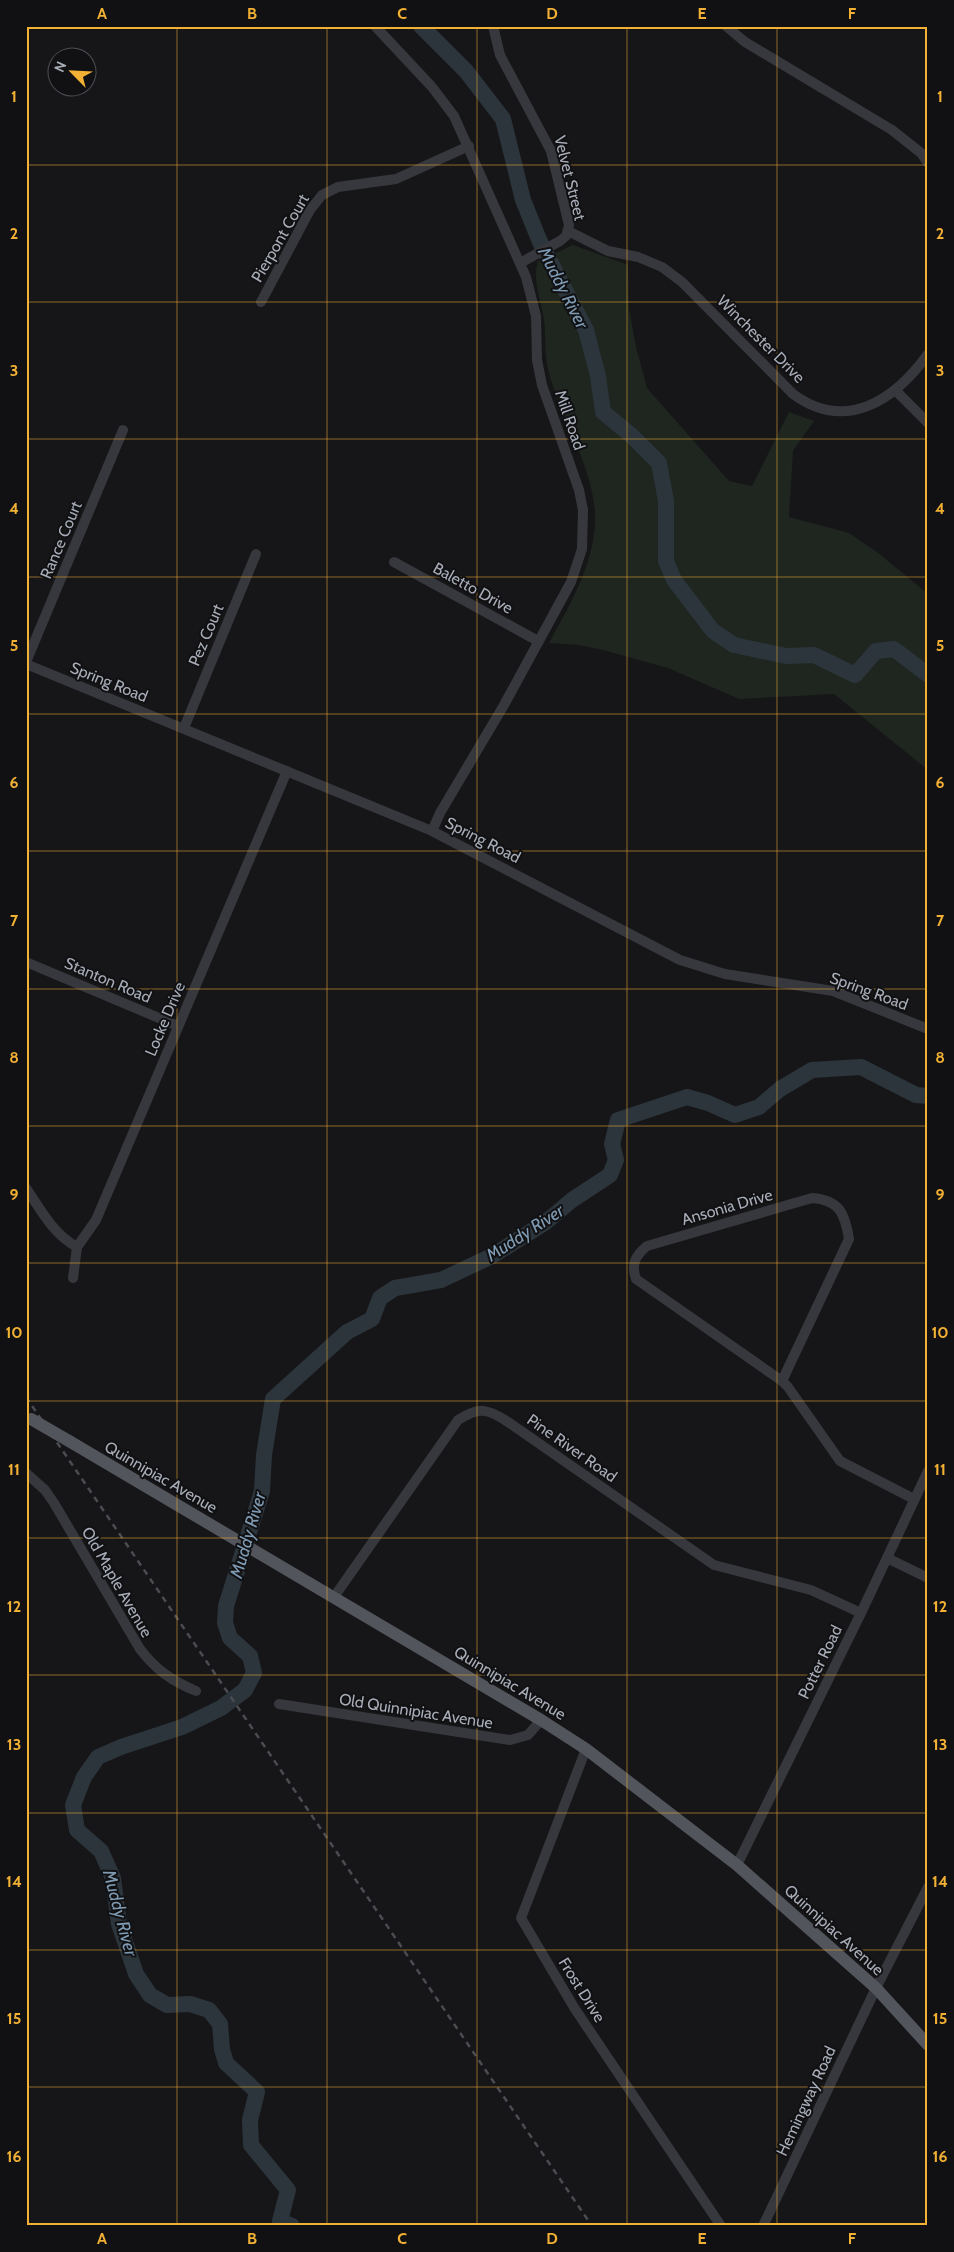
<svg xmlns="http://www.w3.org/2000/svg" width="954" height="2252" font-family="Cabin,sans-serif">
<rect width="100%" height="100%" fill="#161618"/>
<path fill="#1e261f" d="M573,245L628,265L629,308L636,347L647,388L729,481L752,486L789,412L814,421L793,451L789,517L849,533L877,552L928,594V770L834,694L739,699L668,668L603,650L579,645L549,643C568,608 588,575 594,535C602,479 563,426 549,373C544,356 546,337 544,320C541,301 532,280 538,261Z"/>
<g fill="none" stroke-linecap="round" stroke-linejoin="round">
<g stroke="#2c353c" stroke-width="16">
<polyline points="421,26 466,71 503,119 523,200 540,242 586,330 598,376 603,412 632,436 659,463 666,501 666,561 674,580 713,631 734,645 786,656 814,655 855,675 876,651 894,649 928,675"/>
<polyline points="292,2226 280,2221 288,2190 251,2145 250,2120 257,2092 226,2063 222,2049 220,2024 209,2010 190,2004 167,2005 150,1995 136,1974 119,1924 113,1878 101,1851 77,1830 73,1805 84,1777 98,1757 121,1747 182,1727 221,1708 245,1690 254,1673 250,1656 230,1638 225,1623 226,1606 262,1491 264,1455 273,1399 347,1332 372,1319 380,1298 395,1288 441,1280 492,1256 546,1222 572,1200 610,1175 616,1160 612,1144 618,1120 687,1097 708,1103 735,1115 759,1107 780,1089 812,1070 861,1067 916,1095 928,1096"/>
</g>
<g stroke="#37383d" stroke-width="10">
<polyline points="375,26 432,87 454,116 526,277 536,316 537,360 542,385 579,490 583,510 582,549 571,582 504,705 440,813 432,831"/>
<polyline points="493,26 500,55 551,151 569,225 566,236 560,241 520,263"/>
<polyline points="726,26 745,42 892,130 921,153 928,163"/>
<path d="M568,231L608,251L638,257L662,267L682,282L793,394C846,433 895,400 928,354"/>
<polyline points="261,302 310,210 322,195 338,187 396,179 469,146"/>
<polyline points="896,391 928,423"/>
<polyline points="394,562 538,641"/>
<polyline points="26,662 123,430"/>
<polyline points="26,664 432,831 680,960 725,974 833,991 928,1029"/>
<polyline points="184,728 256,554"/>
<polyline points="26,962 178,1026"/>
<path d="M26,1188C41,1210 53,1234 77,1247"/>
<path d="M812,1198C840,1200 845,1214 849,1239L782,1381L636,1279C631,1264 635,1256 647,1246Z"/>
<polyline points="73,1278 77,1247 96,1220 287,771"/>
<polyline points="782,1381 788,1387 840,1461 914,1499"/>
<path d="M26,1473L45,1490L54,1503L140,1649C156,1670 172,1681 196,1691"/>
<polyline points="887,1558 928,1578"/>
<path d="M334,1597L458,1420C479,1407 487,1408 508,1422L714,1565L811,1590L861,1613"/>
<polyline points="279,1704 510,1740 528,1735 541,1720"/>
<polyline points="586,1749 521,1918 575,2009 721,2226"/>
<polyline points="737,1865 861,1613 928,1471"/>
<polyline points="763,2226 876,1988 928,1887"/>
</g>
<polyline stroke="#53555c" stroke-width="12" points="69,1441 541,1720 586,1749 737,1865 876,1988 928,2045"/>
<polyline stroke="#4a4c52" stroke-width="2.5" stroke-dasharray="6 5" stroke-linecap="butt" points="26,1397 592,2226"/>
<polyline stroke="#53555c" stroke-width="12" points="31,1419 69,1441"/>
</g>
<path fill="none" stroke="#f2b134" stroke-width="1" stroke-opacity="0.55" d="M177,26V2226M327,26V2226M477,26V2226M627,26V2226M777,26V2226M26,165H928M26,302H928M26,439H928M26,577H928M26,714H928M26,851H928M26,989H928M26,1126H928M26,1263H928M26,1401H928M26,1538H928M26,1675H928M26,1813H928M26,1950H928M26,2087H928"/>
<g text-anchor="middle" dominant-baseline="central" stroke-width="4" stroke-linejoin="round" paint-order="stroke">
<g font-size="16" fill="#a8adb8" stroke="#111113">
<text transform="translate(570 178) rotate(76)">Velvet Street</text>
<text transform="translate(280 238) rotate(-60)">Pierpont Court</text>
<text transform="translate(761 339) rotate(45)">Winchester Drive</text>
<text transform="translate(570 420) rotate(71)">Mill Road</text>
<text transform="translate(61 540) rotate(-67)">Rance Court</text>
<text transform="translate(473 588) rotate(29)">Baletto Drive</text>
<text transform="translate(206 635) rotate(-67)">Pez Court</text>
<text transform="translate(109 682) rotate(22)">Spring Road</text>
<text transform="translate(483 840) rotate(27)">Spring Road</text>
<text transform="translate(108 980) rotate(23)">Stanton Road</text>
<text transform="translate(869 991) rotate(20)">Spring Road</text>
<text transform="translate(165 1019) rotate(-67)">Locke Drive</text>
<text transform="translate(727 1207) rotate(-16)">Ansonia Drive</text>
<text transform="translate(572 1448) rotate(35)">Pine River Road</text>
<text transform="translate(161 1477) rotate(30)">Quinnipiac Avenue</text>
<text transform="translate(117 1582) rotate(60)">Old Maple Avenue</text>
<text transform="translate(820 1662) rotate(-64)">Potter Road</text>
<text transform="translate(510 1683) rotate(31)">Quinnipiac Avenue</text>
<text transform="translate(416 1711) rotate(9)">Old Quinnipiac Avenue</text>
<text transform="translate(834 1930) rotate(42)">Quinnipiac Avenue</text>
<text transform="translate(582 1990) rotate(58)">Frost Drive</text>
<text transform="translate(806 2101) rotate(-65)">Hemingway Road</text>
</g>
<g font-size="18" font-style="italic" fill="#7f9bb3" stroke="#111113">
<text transform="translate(563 288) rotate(63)">Muddy River</text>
<text transform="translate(525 1233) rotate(-33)">Muddy River</text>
<text transform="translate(248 1535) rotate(-74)">Muddy River</text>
<text transform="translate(120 1913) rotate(75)">Muddy River</text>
</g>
</g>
<rect width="954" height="2252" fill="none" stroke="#111113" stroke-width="55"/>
<g transform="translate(72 72) rotate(294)"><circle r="24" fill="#111113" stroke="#4d4f55"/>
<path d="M0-4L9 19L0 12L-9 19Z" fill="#f2b134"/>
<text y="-8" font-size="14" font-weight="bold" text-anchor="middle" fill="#a8adb8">N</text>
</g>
<rect x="28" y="28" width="898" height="2196" fill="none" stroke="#f2b134" stroke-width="2"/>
<g font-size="16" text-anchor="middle" font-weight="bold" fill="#f2b134">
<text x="102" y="19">A</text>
<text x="252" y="19">B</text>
<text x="402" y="19">C</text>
<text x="552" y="19">D</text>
<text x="702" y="19">E</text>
<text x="852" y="19">F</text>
<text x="14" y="102">1</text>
<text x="940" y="102">1</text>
<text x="14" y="239">2</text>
<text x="940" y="239">2</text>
<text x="14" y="376">3</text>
<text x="940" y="376">3</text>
<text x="14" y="514">4</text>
<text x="940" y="514">4</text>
<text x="14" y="651">5</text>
<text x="940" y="651">5</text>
<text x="14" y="788">6</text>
<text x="940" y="788">6</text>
<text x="14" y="926">7</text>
<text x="940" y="926">7</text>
<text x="14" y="1063">8</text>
<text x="940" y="1063">8</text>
<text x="14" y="1200">9</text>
<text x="940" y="1200">9</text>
<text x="14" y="1338">10</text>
<text x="940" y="1338">10</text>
<text x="14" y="1475">11</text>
<text x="940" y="1475">11</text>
<text x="14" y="1612">12</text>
<text x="940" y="1612">12</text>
<text x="14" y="1750">13</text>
<text x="940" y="1750">13</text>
<text x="14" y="1887">14</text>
<text x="940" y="1887">14</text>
<text x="14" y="2024">15</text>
<text x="940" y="2024">15</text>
<text x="14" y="2162">16</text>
<text x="940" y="2162">16</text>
<text x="102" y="2244">A</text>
<text x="252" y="2244">B</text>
<text x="402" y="2244">C</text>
<text x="552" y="2244">D</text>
<text x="702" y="2244">E</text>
<text x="852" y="2244">F</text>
</g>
</svg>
